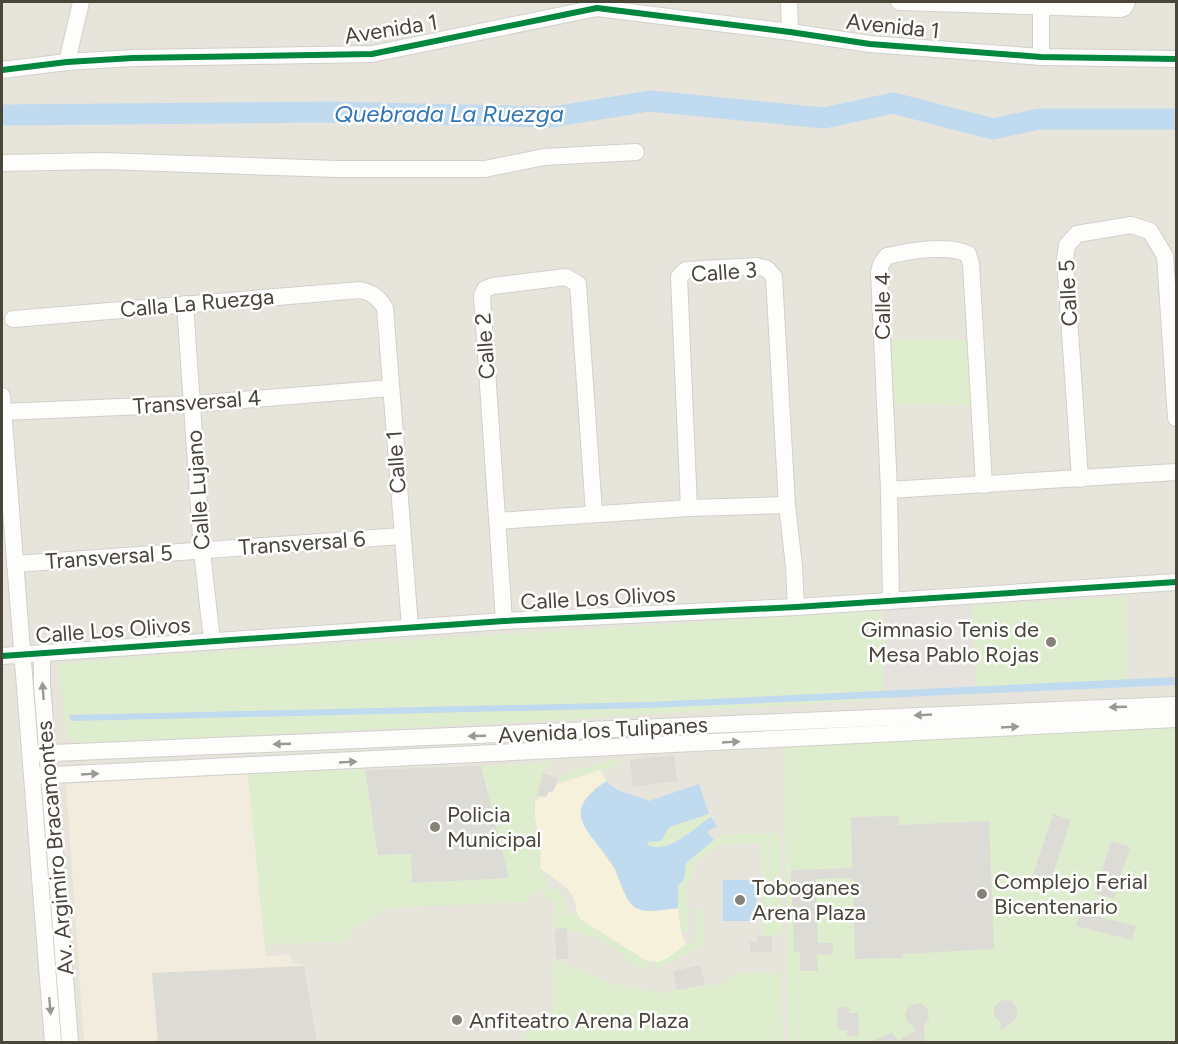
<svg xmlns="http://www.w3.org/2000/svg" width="1178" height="1044" font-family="Figtree,sans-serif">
<rect width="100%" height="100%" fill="#f4f2ee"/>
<rect fill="#e7e4dc" x="2" y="2" width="1174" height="1040"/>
<polygon fill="#f2ecdf" points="248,774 266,956 290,955 293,963 304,966 317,1042 84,1042 66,784"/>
<g fill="#dfedcf">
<polygon points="892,340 973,340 975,406 893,404"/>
<polygon points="1126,597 1128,679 976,695 973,605"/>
<polygon points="882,611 884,699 559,720 78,744 67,734 58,664 144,656"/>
<polygon points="1176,727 1176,1042 789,1042 784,746"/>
<polygon points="618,759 622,761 620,765 561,782 558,779 574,770"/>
<path d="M554,762L543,773L537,795L533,800C533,823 539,844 539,868L547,877L546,887C563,888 567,900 568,915L576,913C581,921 640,960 649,961L648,969C631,969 625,956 613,947C601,938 570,928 555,929L552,920C557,914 557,909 554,902L542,895L545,888L534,894L527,902L388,908L354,930L347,941L265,945L248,774L365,769L378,855L411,854L413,883L508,878L481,766Z"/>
<path d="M709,814L711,817C693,829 669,854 646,845L648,842H658L669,827Z"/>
<polygon points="779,833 782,935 763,935 761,843 720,845 695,863 692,879 686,888 689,929 688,932 683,934 678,908 678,886 685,874 685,867 690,858 724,834"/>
<polygon points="698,908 703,910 705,941 700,948 656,969 654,962 668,958 686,944 696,942 698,937 695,911"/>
<polygon points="553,959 610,982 661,993 707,985 722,984 733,973 781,972 783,1042 520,1042 528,1032 554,1010"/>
</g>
<path fill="#f6f1da" d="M600,770L607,781L595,788L586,829L614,868L620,883L644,911L678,908L681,932L686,944L668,958L658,962L645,960L580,919C575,911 576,900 570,892C563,882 550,877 540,868L541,844L535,818V801L539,797H547L548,792L554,791L557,784Z"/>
<polygon fill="#e6e3df" points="970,604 976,695 884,699 886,610"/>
<g fill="#c0daef">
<polygon points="1176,677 1176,685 648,708 71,721 69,715 648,702"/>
<path d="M607,781C613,792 637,795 649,801L699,784L709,814L669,827L661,841L648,842L647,845C668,855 693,829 711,817L717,826L707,832L714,840L686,863L684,879L678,886V908C665,909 648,914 636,908C623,899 621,880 614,867C593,832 555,814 607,781Z"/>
<polygon points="723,880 756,880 757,921 723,921"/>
</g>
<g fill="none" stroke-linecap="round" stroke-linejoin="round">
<polyline stroke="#c0daef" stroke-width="21" points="2,115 326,112 552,117 650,101 824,118 893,103 993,129 1039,119 1176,119"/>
</g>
<g fill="#dddbd6">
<polygon points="674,755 677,781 633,787 630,760"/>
<polygon points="481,766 509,878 412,883 411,854 378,855 365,770"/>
<polygon points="543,773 558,778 553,791 548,792 546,797 537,795"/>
<polygon points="1053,814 1071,820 1051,880 1033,874"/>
<polygon points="899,816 899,825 989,821 994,949 903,954 903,958 855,959 853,878 816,879 818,943 833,943 833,954 817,955 818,971 800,971 800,952 794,952 791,870 852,868 851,817"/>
<polygon points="1111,841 1130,847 1114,899 1095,893"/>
<polygon points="1080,912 1136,926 1132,940 1076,926"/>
<polygon points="567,928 568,959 556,959 555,929"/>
<polygon points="757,936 772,936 772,952 750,952 750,942 757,942"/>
<polygon points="700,965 705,985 677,990 673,971"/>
<polygon points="304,966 317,1042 158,1042 152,973"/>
<polygon points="1002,1000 1011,1001 1017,1008 1017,1018 1000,1031 1001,1022 994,1016 994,1007"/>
<polygon points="920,1003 928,1009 929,1019 924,1026 925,1042 871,1042 892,1032 898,1041 916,1030 906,1020 905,1012 910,1005"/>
<polygon points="849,1007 849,1013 858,1013 859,1036 847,1036 847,1030 838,1030 837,1008"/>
</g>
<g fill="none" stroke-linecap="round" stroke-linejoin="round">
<g stroke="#d2d0cb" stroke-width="18">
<g id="minor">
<polyline points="789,2 790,32"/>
<polyline points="899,2 1120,9 1124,8 1127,2"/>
<polyline points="1041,2 1041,57"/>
<polyline points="67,62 81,2"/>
<polyline points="2,70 67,62 133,58 372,54 597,8 790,32 870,44 1041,57 1176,59"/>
<polyline points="2,163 103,161 337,169 485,169 544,157 636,152"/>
<polyline points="185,304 202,551 212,641"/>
<path d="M13,319L360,290C373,293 378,297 385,308L410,627"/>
<polyline points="2,396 53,1042"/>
<polyline points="2,412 192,404 391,388"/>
<polyline points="1080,479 1065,259 1067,245 1077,234 1131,225 1150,231 1165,256 1176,418"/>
<polyline points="889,490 1176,472"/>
<polyline points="689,508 679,277 686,270 756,266 767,269 774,277 787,505 794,566 796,607"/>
<polyline points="497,521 689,508 787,505"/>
<polyline points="15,564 402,536"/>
<path d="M891,600L889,490L879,273L881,264L887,256C908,251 948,244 968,254L971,264L984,485"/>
<polyline points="504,621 482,296 485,289 493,286 566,277 578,284 594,513"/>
<polyline points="42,653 42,684 70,1042"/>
<polyline points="2,656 504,621 796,607 1176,582"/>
<polyline points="30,754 1176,705"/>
<polyline points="32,776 1176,719"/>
</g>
</g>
<use href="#minor" stroke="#fdfdfc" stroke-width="16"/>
<g stroke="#fff" stroke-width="10">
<g id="cycleway">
<polyline points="2,70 67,62 133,58 372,54 597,8 790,32 870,44 1041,57 1176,59"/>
<polyline points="2,656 504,621 796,607 1176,582"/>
</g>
</g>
<use href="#cycleway" stroke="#00873e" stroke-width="6"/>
</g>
<defs><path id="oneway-solid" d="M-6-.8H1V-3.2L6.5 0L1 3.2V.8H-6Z" transform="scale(1.5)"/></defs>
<g fill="#9b9891">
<use href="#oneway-solid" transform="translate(43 691) rotate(-94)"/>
<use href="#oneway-solid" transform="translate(1118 707) rotate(178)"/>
<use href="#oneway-solid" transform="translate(923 715) rotate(177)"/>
<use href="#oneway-solid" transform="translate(1010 727) rotate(-3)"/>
<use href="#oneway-solid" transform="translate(477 736) rotate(178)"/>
<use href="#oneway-solid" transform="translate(731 742) rotate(-3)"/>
<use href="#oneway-solid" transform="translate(282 744) rotate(178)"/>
<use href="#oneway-solid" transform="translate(348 762) rotate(-3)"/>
<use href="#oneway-solid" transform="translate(90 774) rotate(-3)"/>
<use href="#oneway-solid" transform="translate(50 1006) rotate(85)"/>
</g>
<g fill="#868278" stroke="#fff" stroke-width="2">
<circle cx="1051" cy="642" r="6"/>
<circle cx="435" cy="827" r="6"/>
<circle cx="982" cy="894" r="6"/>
<circle cx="740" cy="900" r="6"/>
<circle cx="457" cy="1020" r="6"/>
</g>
<g text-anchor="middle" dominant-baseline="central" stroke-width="5" stroke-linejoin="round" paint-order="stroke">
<g font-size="22" fill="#4a4539" stroke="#fff">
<text transform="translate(893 26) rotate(6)">Avenida 1</text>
<text transform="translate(391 29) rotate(-9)">Avenida 1</text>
<text transform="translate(724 272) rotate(-4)">Calle 3</text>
<text transform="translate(1068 293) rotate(-93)">Calle 5</text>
<text transform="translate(197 303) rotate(-5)">Calla La Ruezga</text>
<text transform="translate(882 306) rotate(-90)">Calle 4</text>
<text transform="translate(485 346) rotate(-94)">Calle 2</text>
<text transform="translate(197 402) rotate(-4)">Transversal 4</text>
<text transform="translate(396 462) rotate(-94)">Calle 1</text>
<text transform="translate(198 490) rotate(-94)">Calle Lujano</text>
<text transform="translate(302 543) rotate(-4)">Transversal 6</text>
<text transform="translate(109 557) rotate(-4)">Transversal 5</text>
<text transform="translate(598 598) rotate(-3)">Calle Los Olivos</text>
<text transform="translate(113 630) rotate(-4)">Calle Los Olivos</text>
<text transform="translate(603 730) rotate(-3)">Avenida los Tulipanes</text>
<text transform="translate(55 848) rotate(-95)">Av. Argimiro Bracamontes</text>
</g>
<g font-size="22" fill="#4a4539" stroke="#fff" text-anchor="start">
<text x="1039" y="629" text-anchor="end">Gimnasio Tenis de<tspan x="1039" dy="25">Mesa Pablo Rojas</tspan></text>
<text x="447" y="814">Policia<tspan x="447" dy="25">Municipal</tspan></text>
<text x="994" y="881">Complejo Ferial<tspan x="994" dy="25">Bicentenario</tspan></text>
<text x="752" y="887">Toboganes<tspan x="752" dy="25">Arena Plaza</tspan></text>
<text x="469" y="1020">Anfiteatro Arena Plaza</text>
</g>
<g font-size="24" font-style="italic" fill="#3276b6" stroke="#fff">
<text x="449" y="113">Quebrada La Ruezga</text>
</g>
</g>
<rect width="1178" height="1044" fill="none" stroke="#4a4539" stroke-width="6"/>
</svg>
